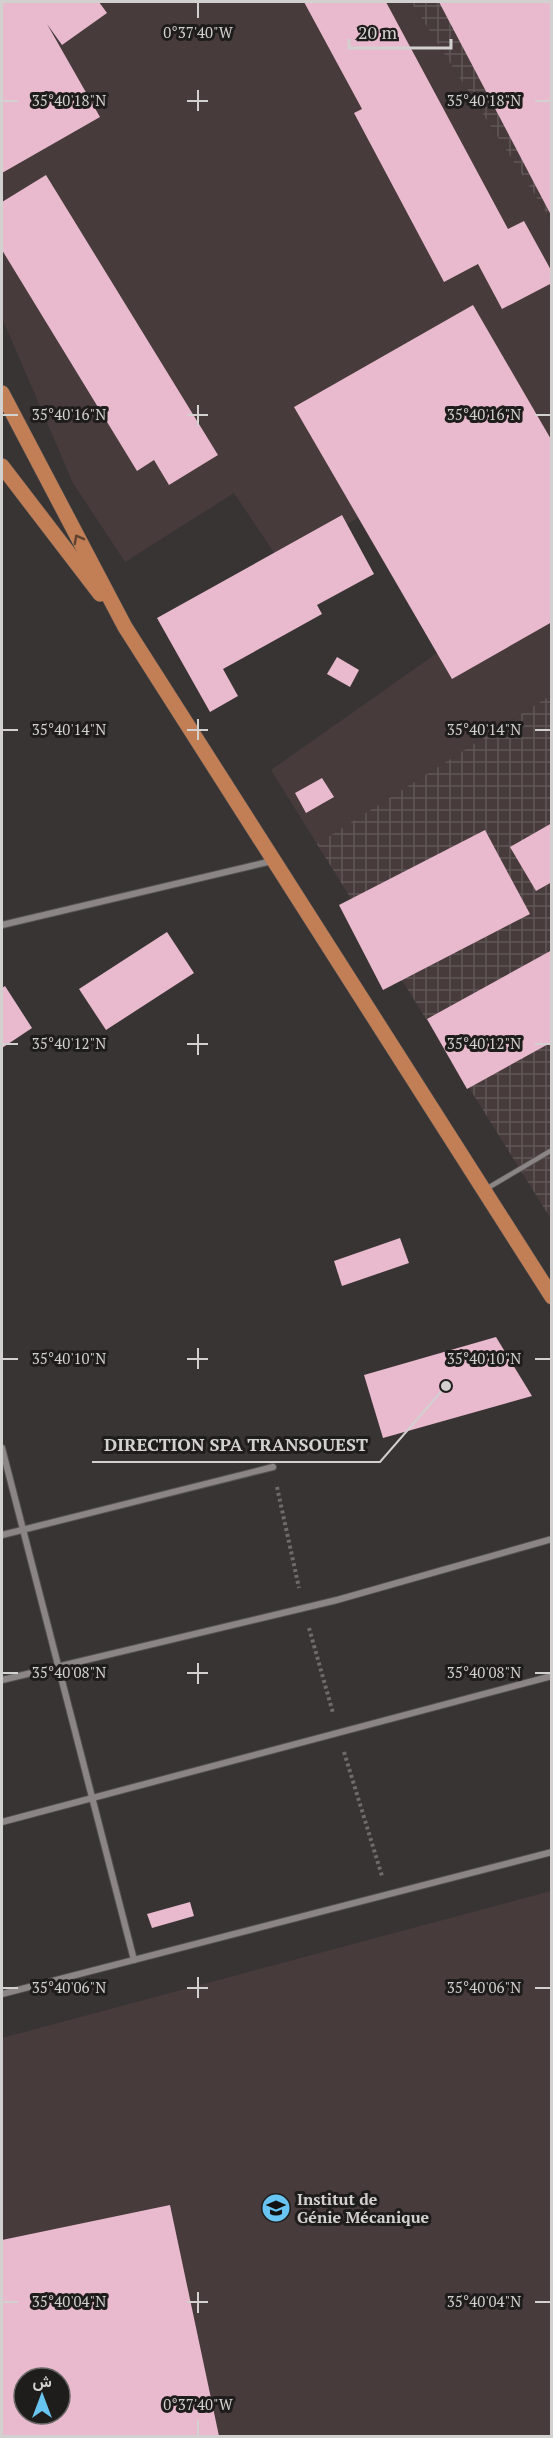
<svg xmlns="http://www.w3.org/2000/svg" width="553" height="2438" font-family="'PT Serif',Vazirmatn,serif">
<defs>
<pattern id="industrial-grid" width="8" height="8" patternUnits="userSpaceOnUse" patternTransform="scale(1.5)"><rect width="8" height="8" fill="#473b3b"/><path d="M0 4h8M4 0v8" fill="none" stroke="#615656"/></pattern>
</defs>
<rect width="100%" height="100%" fill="#393434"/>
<g fill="#473b3b" fill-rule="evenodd">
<polygon points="2,2 411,2 551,220 551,695 317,844 271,770 440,651 358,518 279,560 234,493 125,562 73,483 2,318"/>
<path d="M551,1891V2436H2V2038ZM24,2378H60V2414H24Z"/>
</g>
<g fill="url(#industrial-grid)">
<polygon points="411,2 551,2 551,220"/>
<polygon points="551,695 551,1219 317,844"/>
</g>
<g fill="#e9b9ce" fill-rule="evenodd">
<polygon points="2,2 99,2 107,13 62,45 47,24 100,117 2,173"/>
<polygon points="304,2 386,2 508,229 524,221 552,272 552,283 502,309 478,264 444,282 354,113 362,109"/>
<polygon points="439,2 552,2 552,217"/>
<polygon points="46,175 218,455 169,485 154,460 137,471 2,250 2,202"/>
<polygon points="473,305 552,441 552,622 452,679 294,407"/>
<polygon points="342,515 374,574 317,605 322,614 223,669 238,696 210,712 157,618"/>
<polygon points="337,657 359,670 350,687 327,674"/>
<polygon points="322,778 334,797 306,813 295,793"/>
<polygon points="552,823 552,882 536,891 510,847"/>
<polygon points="485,830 530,914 383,990 339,905"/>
<polygon points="167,932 194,973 106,1030 79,989"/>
<polygon points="552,950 552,1042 467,1089 427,1019"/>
<polygon points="5,986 32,1028 2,1048 2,988"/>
<polygon points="400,1238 409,1263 342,1286 334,1261"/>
<polygon points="496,1337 532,1396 383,1438 364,1375"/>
<polygon points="190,1902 194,1916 152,1928 147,1914"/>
<path d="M170,2205L219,2436H2V2240ZM24,2378H60V2414H24Z"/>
</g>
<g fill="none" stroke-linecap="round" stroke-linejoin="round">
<g stroke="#565252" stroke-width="6">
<polyline id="service" points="486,1189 552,1150"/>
</g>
<g stroke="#565252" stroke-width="8">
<g id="minor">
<polyline points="2,925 272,861"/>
<polyline points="2,1448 134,1960"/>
<polyline points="2,1535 273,1467"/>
<polyline points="2,1680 337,1600 552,1539"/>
<polyline points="2,1822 552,1676"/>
<polyline points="2,1994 552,1852"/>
</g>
</g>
<g stroke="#565252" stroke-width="16">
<g id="primary">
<polyline points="2,393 125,627 552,1297"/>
<polyline points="2,466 100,594"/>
</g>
</g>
<g stroke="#6f6b6b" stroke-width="4" stroke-dasharray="3 3" stroke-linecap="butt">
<polyline points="277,1487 299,1588"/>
<polyline points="309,1628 333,1713"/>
<polyline points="344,1752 382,1876"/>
</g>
<use href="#service" stroke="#8b8585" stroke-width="4.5"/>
<use href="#minor" stroke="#8b8585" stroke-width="6"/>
<use href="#primary" stroke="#c27e54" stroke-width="15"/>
</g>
<defs><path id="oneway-chevron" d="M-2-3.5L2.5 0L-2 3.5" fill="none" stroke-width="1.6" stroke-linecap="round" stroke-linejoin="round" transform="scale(1.5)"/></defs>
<use stroke="#604432" href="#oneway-chevron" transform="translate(78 539) rotate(-118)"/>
<path fill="none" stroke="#d3d0d0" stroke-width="2" d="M198,3V18M198,90V111M3,101H18M187,101H208M535,101H550M198,405V426M3,415H18M187,415H208M535,415H550M198,719V740M3,730H18M187,730H208M535,730H550M198,1034V1055M3,1044H18M187,1044H208M535,1044H550M198,1348V1369M3,1359H18M187,1359H208M535,1359H550M198,1663V1684M3,1673H18M187,1673H208M535,1673H550M198,1977V1998M3,1988H18M187,1988H208M535,1988H550M198,2292V2313M3,2302H18M187,2302H208M535,2302H550M198,2420V2435"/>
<defs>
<g id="university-disc" transform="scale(1.5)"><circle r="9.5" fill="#68c4f0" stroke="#1f1d1c"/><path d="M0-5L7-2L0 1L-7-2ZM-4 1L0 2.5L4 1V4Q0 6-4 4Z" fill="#111"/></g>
</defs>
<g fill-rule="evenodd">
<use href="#university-disc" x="276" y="2208"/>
</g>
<g text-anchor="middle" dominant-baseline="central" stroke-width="6" stroke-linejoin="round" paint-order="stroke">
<g font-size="16" font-weight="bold" fill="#d3d0d0" stroke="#1f1d1c" text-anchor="start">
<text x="297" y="2199">Institut de<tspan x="297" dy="18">Génie Mécanique</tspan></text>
</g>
</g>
<g font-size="15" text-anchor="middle" fill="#d3d0d0" stroke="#1f1d1c" stroke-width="6" stroke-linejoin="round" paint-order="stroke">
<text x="198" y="38">0°37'40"W</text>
<text x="69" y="106">35°40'18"N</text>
<text x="484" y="106">35°40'18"N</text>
<text x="69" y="420">35°40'16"N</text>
<text x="484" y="420">35°40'16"N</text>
<text x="69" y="735">35°40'14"N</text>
<text x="484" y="735">35°40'14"N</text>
<text x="69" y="1049">35°40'12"N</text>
<text x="484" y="1049">35°40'12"N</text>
<text x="69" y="1364">35°40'10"N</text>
<text x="484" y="1364">35°40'10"N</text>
<text x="69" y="1678">35°40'08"N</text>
<text x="484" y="1678">35°40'08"N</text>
<text x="69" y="1993">35°40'06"N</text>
<text x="484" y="1993">35°40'06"N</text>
<text x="69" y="2307">35°40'04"N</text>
<text x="484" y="2307">35°40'04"N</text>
<text x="198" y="2410">0°37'40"W</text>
</g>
<path fill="none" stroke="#d3d0d0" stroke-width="2" d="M446 1386L380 1462H92"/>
<circle fill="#d3d0d0" stroke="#1f1d1c" stroke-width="2" cx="446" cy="1386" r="6"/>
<g font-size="18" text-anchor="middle" font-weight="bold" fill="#d3d0d0" stroke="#1f1d1c" stroke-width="6" stroke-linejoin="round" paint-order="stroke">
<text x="236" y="1451">DIRECTION SPA TRANSOUEST</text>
</g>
<rect width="553" height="2438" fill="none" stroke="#d3d0d0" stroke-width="6"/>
<g transform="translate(42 2396)"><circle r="28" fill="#1f1d1c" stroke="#676564" stroke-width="1.5"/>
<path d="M0-4.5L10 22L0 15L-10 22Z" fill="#68c4f0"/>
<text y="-9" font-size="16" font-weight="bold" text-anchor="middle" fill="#d3d0d0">ش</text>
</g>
<path d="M349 39v9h102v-9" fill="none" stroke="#d3d0d0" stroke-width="3"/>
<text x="358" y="39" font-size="18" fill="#d3d0d0" stroke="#1f1d1c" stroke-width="4.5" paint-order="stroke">20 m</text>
</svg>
